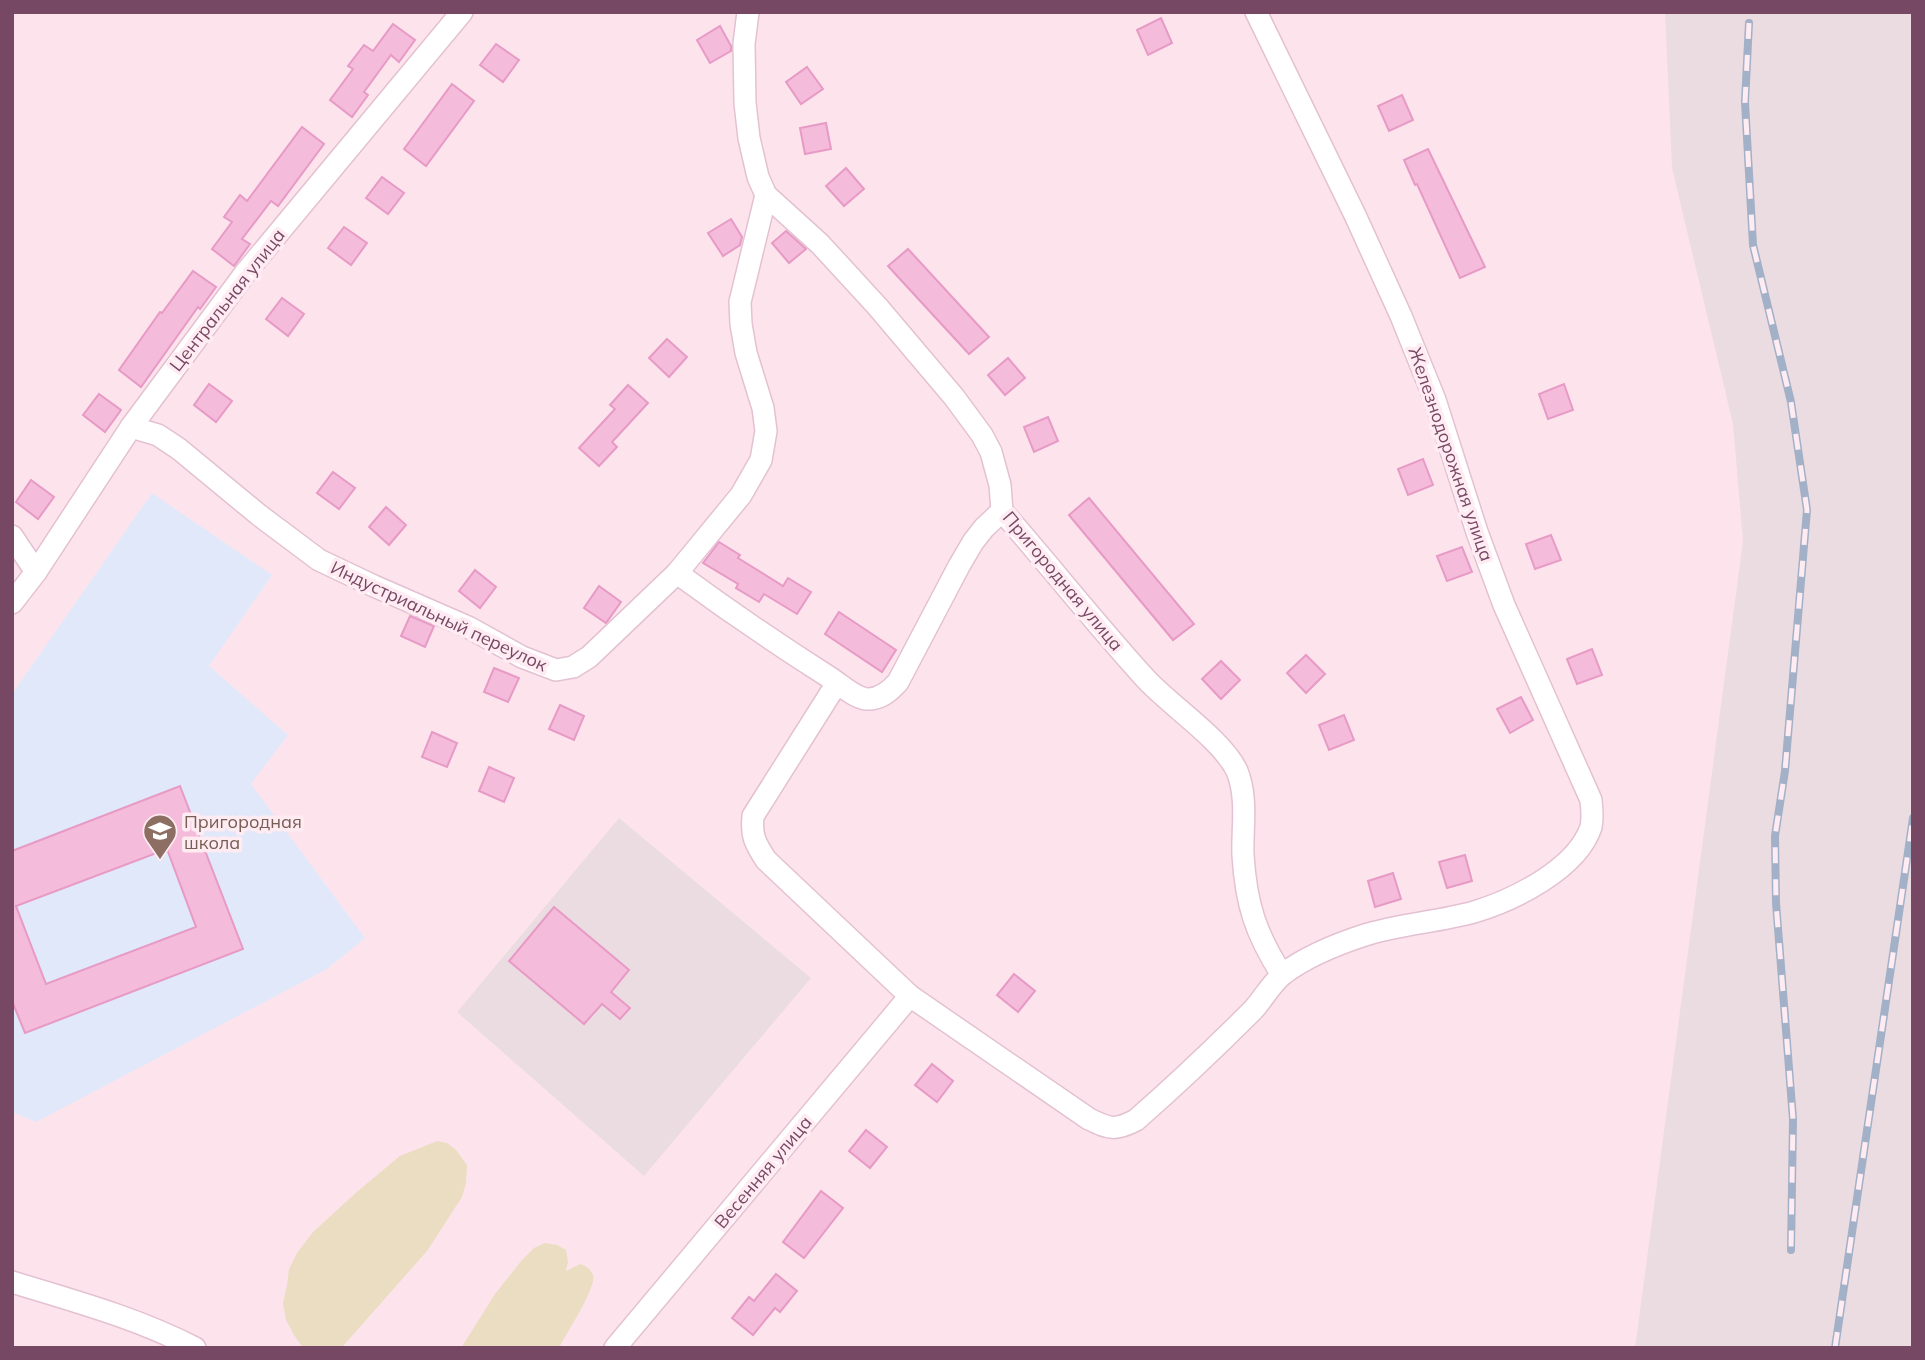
<svg xmlns="http://www.w3.org/2000/svg" width="1925" height="1360" font-family="Mulish,sans-serif">
<rect width="100%" height="100%" fill="#fde4ec"/>
<g fill="#ebdce2">
<polygon points="1665,12 1913,12 1913,1348 1635,1348 1743,541 1733,424 1672,168"/>
<polygon points="619,818 811,978 644,1176 457,1012"/>
</g>
<polygon fill="#e1e8f9" points="152,493 272,575 209,666 288,735 251,784 365,938 327,969 36,1122 12,1112 12,694"/>
<g fill="#ebddc2">
<polygon points="437,1141 447,1143 456,1150 467,1165 466,1183 462,1197 427,1251 343,1346 341,1348 303,1348 294,1335 286,1320 283,1303 287,1285 289,1269 297,1253 313,1232 358,1191 400,1156"/>
<path d="M545,1243L557,1245L566,1250L568,1262L566,1271L580,1264C586,1266 590,1268 593,1275C597,1287 566,1334 559,1348H461L495,1294L522,1260L534,1248Z"/>
</g>
<g fill="#f4bbda" stroke="#e79ac5" stroke-width="2" fill-rule="evenodd">
<polygon points="1161,18 1172,43 1148,55 1137,30"/>
<polygon points="393,24 415,40 399,62 391,55 364,92 368,95 352,117 330,100 353,69 348,66 364,45 373,51"/>
<polygon points="720,26 731,46 731,51 710,63 697,40"/>
<polygon points="496,44 519,60 503,82 480,65"/>
<polygon points="807,67 823,89 801,104 786,82"/>
<polygon points="452,84 474,101 426,166 404,149"/>
<polygon points="1402,95 1413,120 1389,131 1378,106"/>
<polygon points="826,123 831,149 805,154 800,128"/>
<polygon points="302,127 324,144 278,206 271,201 242,239 250,244 234,266 212,249 232,222 224,217 240,195 247,201"/>
<polygon points="1428,149 1485,267 1460,278 1417,184 1415,185 1404,160"/>
<polygon points="846,168 864,189 844,206 826,186"/>
<polygon points="382,177 404,193 388,214 366,198"/>
<polygon points="731,219 742,237 740,245 723,256 708,233"/>
<polygon points="344,227 367,243 351,265 328,248"/>
<polygon points="786,231 806,249 789,263 772,243"/>
<polygon points="908,249 989,337 969,354 888,266"/>
<polygon points="193,271 216,287 200,309 198,307 141,387 119,370 160,312 162,313"/>
<polygon points="282,298 304,314 288,336 266,319"/>
<polygon points="667,339 687,357 669,377 649,358"/>
<polygon points="1008,358 1025,378 1005,395 988,375"/>
<polygon points="209,384 232,401 216,422 194,405"/>
<polygon points="1564,384 1573,410 1548,419 1539,394"/>
<polygon points="628,385 648,403 612,442 617,447 599,466 579,448 615,409 610,405"/>
<polygon points="99,394 121,410 105,432 83,415"/>
<polygon points="1048,417 1058,441 1034,452 1024,427"/>
<polygon points="1423,459 1433,485 1408,495 1398,469"/>
<polygon points="333,472 355,488 339,509 317,493"/>
<polygon points="31,480 54,497 38,519 16,502"/>
<polygon points="1089,498 1194,624 1173,640 1069,515"/>
<polygon points="386,507 406,525 389,545 369,527"/>
<polygon points="1551,535 1561,560 1535,569 1526,544"/>
<polygon points="719,542 740,555 738,558 783,586 788,578 811,592 797,614 764,594 759,602 736,588 738,584 703,563"/>
<polygon points="1462,547 1472,572 1447,581 1437,556"/>
<polygon points="475,570 496,587 480,608 459,591"/>
<polygon points="599,586 621,602 606,623 584,608"/>
<polygon points="839,612 896,650 882,672 825,634"/>
<polygon points="410,616 434,626 425,647 401,636"/>
<polygon points="1592,649 1602,675 1577,684 1567,659"/>
<polygon points="1306,655 1325,674 1306,693 1287,673"/>
<polygon points="1221,661 1240,680 1221,699 1202,679"/>
<polygon points="494,668 519,678 508,702 484,692"/>
<polygon points="1521,697 1533,720 1510,733 1497,709"/>
<polygon points="560,705 584,716 574,740 549,729"/>
<polygon points="1344,715 1354,740 1329,750 1319,725"/>
<polygon points="432,732 457,743 447,767 422,757"/>
<polygon points="489,767 514,778 504,802 479,791"/>
<path d="M180,786L243,949L25,1033L12,1001V851ZM167,849L196,927L46,984L16,906Z"/>
<polygon points="1465,855 1472,881 1447,888 1439,862"/>
<polygon points="1393,873 1401,899 1375,907 1368,881"/>
<polygon points="554,907 629,970 611,992 630,1008 620,1019 602,1004 584,1024 509,961"/>
<polygon points="1014,974 1035,991 1018,1012 997,995"/>
<polygon points="932,1064 953,1081 937,1102 915,1085"/>
<polygon points="866,1130 887,1147 870,1168 849,1151"/>
<polygon points="821,1191 843,1208 804,1258 783,1242"/>
<polygon points="776,1274 797,1291 780,1312 775,1308 753,1335 732,1318 749,1297 754,1301"/>
</g>
<g fill="none" stroke-linecap="round" stroke-linejoin="round">
<g stroke="#e4c1d2" stroke-width="24">
<g id="minor">
<path d="M748,12L744,44L745,103L749,138L758,177L766,195L820,244L877,306L954,397L982,435L991,452L1000,485L1002,511C1050,566 1095,623 1144,677C1169,705 1222,739 1237,771C1248,798 1242,828 1243,855C1246,905 1256,934 1282,975"/>
<polyline points="131,427 158,435 179,449 259,515 319,560 374,586 468,627 522,657 556,670 573,667 589,657 677,573 741,495 761,460 766,431 763,408 746,353 741,324 740,302 766,195"/>
<polyline points="12,536 36,572"/>
<path d="M677,573C726,609 777,644 829,677C840,684 853,697 866,699C880,700 890,691 898,682L959,566L973,542L984,528L1002,511"/>
<polyline points="12,603 36,572 131,427 246,272 462,12"/>
<path d="M837,683L753,816C751,836 755,843 766,860L910,996L1089,1119C1110,1129 1115,1131 1136,1120C1176,1085 1215,1048 1253,1010C1263,999 1271,984 1283,974C1307,956 1337,944 1365,935C1400,924 1438,922 1474,912C1514,900 1577,869 1591,827C1593,818 1592,809 1591,800L1504,605L1477,532L1435,400L1401,316L1355,215L1256,12"/>
<path d="M12,1282C74,1301 137,1318 195,1348"/>
<polyline points="615,1348 910,996"/>
</g>
</g>
<use href="#minor" stroke="#fff" stroke-width="21"/>
<g stroke="#a2b1c7" stroke-width="8">
<g id="rail">
<polyline points="1749,23 1745,102 1753,245 1791,402 1807,510 1785,771 1775,836 1776,903 1793,1119 1791,1250"/>
<polyline points="1835,1348 1913,818"/>
</g>
</g>
<use href="#rail" stroke="#ffebf2" stroke-width="5" stroke-dasharray="16" stroke-linecap="butt"/>
</g>
<defs>
<g id="school-pin" transform="scale(1.75)"><path d="M0 17L-7.5 6A9.5 9.5 0 1 1 7.5 6Z" fill="#8d6e63" stroke="#ffebf2"/><path d="M0-5L7-2L0 1L-7-2ZM-4 1L0 2.5L4 1V4Q0 6-4 4Z" fill="#fff"/></g>
</defs>
<g fill-rule="evenodd">
<use href="#school-pin" x="160" y="831"/>
</g>
<g text-anchor="middle" dominant-baseline="central" stroke-width="7" stroke-linejoin="round" paint-order="stroke">
<g font-size="18" fill="#774864" stroke="#ffebf2">
<text transform="translate(227 300) rotate(-52)">Центральная улица</text>
<text transform="translate(1451 454) rotate(71)">Железнодорожная улица</text>
<text transform="translate(1063 581) rotate(50)">Пригородная улица</text>
<text transform="translate(439 616) rotate(25)">Индустриальный переулок</text>
<text transform="translate(763 1172) rotate(-50)">Весенняя улица</text>
</g>
<g font-size="18" fill="#785e54" stroke="#ffebf2" text-anchor="start">
<text x="184" y="821">Пригородная<tspan x="184" dy="21">школа</tspan></text>
</g>
</g>
<rect width="1925" height="1360" fill="none" stroke="#774864" stroke-width="28"/>
</svg>
